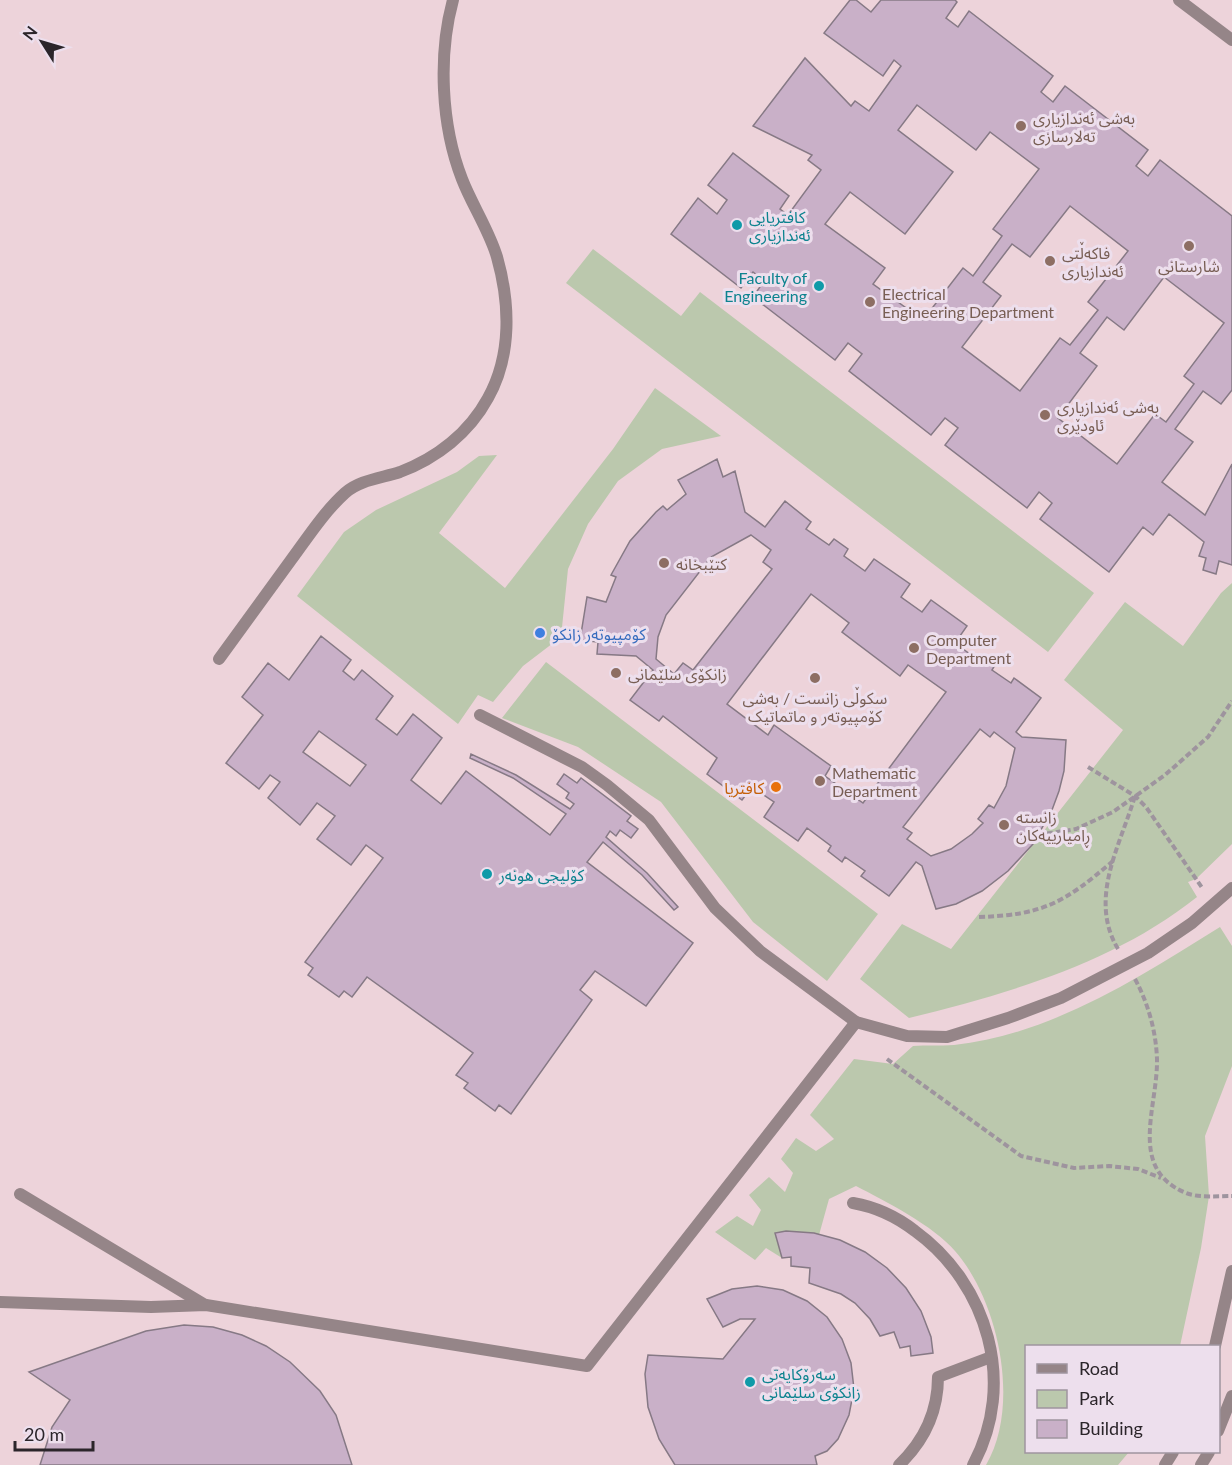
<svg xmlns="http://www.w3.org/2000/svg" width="1232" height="1465" font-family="Lato,'Noto Sans Arabic',sans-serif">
<rect width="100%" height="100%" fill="#eddfed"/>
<path fill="#edd3da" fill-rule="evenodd" d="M0,0H1232V1465H0ZM1026,1346H1218V1452H1026Z"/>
<g fill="#bbc8ad">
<polygon points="593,249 681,316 700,292 1094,593 1048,652 566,283"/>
<polygon points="655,388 721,436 662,449 618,481 588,524 568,569 561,637 523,666 493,702 478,695 458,724 297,596 344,532 376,510 457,472 479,456 497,455 439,533 505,588 613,449"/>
<path d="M1232,583V844L1196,879L1188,882L1197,897C1114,963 1010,993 909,1018L860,979L902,924L951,949L1123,730L1064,680L1125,602L1183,646L1221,593Z"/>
<polygon points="546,662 878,914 827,981 753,922 661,802 578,747 502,718"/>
<path d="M1220,927L1232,946V1066L1205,1136L1209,1196L1201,1248L1180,1346H1026V1452H1129L1118,1465H986C1021,1406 999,1301 955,1251C934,1226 885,1201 856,1186L829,1199L819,1235L775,1233L782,1258L766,1248L755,1260L715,1232L737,1216L753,1226L761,1210L749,1195L769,1177L785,1192L793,1173L781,1159L796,1138L816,1151L834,1139L810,1115L854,1059L893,1064L913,1046C926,1045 940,1046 954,1045C1050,1035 1140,977 1220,927Z"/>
</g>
<g fill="#c9b0c8" stroke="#867985" stroke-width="1.5" fill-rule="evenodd">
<path d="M850,0H856L871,12L881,0H955L957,2L946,18L958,27L969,11L1053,76L1041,92L1053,102L1065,86L1148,150L1136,166L1148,176L1160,160L1232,216V390L1221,404L1203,391L1175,429L1193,442L1162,482L1205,515L1232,464V565L1219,561L1216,574L1203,570L1206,558L1199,556L1204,542L1169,514L1153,535L1143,527L1109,572L1040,519L1052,503L1039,492L1027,508L945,445L958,428L945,418L931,435L849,371L862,354L848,343L835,360L753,297L764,281L753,272L741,288L671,234L698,198L717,214L727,200L708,185L733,153L789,196L780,209L788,215L821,170L808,160L812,155L753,126L805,58L851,106L855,101L869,111L901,66L894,60L883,76L824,33ZM917,105L976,150L990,132L1039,169L993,229L1002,236L973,276L963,268L923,320L873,284L885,268L825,224L850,192L905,234L953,172L898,130ZM1070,206L1128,251L1088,302L1098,310L1070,345L1060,338L1020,391L962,347L1001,296L983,282L1012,244L1030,257ZM1164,277L1224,323L1184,376L1194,384L1166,422L1155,414L1117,464L1058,418L1097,366L1080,353L1107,317L1124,330Z"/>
<path d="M717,459L723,477L735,471L745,512L765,527L785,501L811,522L806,529L829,545L834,539L848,549L844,556L865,571L874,559L910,584L901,597L922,612L931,600L967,626L955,643L978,660L981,655L995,665L992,670L1011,683L1014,678L1041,698L1016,732L1022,737L1066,740L1064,771L1059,791L1052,810L1033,844L1008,871L982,891L956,904L936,909L922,866L916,862L889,896L861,876L865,871L845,857L842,862L828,851L831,846L807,828L798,841L764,817L774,802L752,787L742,800L707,774L717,758L663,716L659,721L630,700L653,670L636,656L597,654L598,642L580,640L587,597L606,602L616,577L611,575L630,541L656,512L663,506L667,510L686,494L678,480ZM751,535L771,550L763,562L772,569L693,670L683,663L674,674L656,659L658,637L666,615L711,557ZM811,594L849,623L842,632L900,676L908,665L946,692L863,803L825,776L831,766L774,725L768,735L727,704ZM980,729L990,737L994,732L1015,748L1006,786L994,808L989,805L978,819L983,823L972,834L951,849L931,856L907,839L912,833L903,827Z"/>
<path d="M321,636L351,660L343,671L354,680L362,670L393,696L376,719L397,735L413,714L442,738L411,780L441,804L466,771L550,835L566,814L513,778L470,758L471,754L516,775L570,809L574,804L566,798L569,793L557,784L564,774L577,783L581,778L631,816L627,821L638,829L631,838L620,830L616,836L610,831L606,837L647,873L678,907L674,910L642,875L603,842L587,862L693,943L646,1006L595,971L580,990L592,1000L511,1114L499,1105L495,1111L464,1088L468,1083L456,1075L473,1053L367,977L352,997L344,991L339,997L308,975L313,968L305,962L383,858L366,845L351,865L317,839L335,816L317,803L300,825L268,798L280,782L270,775L259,789L226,763L263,715L242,697L268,663L289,680ZM319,731L366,765L350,786L303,752Z"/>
<polygon points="786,1231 814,1233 840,1240 865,1252 887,1268 906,1288 921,1311 931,1337 933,1353 911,1356 910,1346 900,1348 894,1332 880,1336 870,1319 855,1303 841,1294 809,1283 810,1268 791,1266 791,1257 782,1258 775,1233"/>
<polygon points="757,1286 783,1290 807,1301 827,1317 842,1339 851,1363 854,1389 849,1415 838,1439 827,1451 815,1456 817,1465 675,1465 659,1439 648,1407 645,1374 648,1355 723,1359 755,1319 740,1319 723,1327 707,1299 732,1289"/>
<polygon points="184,1325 213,1327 242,1335 266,1346 290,1362 320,1391 336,1415 352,1465 40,1465 52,1427 70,1400 29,1372 146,1331"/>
</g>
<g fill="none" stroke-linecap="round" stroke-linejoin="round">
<g stroke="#9e949e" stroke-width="4" stroke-dasharray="6 3" stroke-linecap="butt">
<polyline points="1088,767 1135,796 1146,807 1203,889"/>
<polyline points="1038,835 1076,829 1113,812 1165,775 1208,737 1232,701"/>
<path d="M979,917C1043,915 1064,903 1113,861"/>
<path d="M1118,949C1088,899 1120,846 1135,796"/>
<path d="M1135,979C1148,1003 1156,1031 1157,1059C1158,1107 1127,1169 1186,1193C1198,1198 1219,1196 1232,1196"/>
<polyline points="887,1059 1021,1156 1074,1168 1109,1166 1138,1169 1161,1178"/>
</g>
<g stroke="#958588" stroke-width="12">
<polyline points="480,715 582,767 607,785 649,820 715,908 760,951 856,1022 907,1036 947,1037 1008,1018 1061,998 1148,953 1192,923 1232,888"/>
<polyline points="20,1194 205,1305"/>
<polyline points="0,1302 151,1307 206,1305 587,1366 856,1022"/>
</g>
<g stroke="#958588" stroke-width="12">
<polyline points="1179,0 1232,40"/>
<path d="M219,659C243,626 267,593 291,560C308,537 324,512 345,493C359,480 382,478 400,472C437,458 469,433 488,398C512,355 510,303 497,257C489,230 472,205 462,179C441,125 438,55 453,0"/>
<path d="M853,1203C876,1207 897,1217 915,1231C988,1284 1017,1384 973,1465"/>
<path d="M899,1465C924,1441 938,1412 938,1377L991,1357"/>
</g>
<g stroke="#958588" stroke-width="12">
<polyline points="1215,1346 1232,1271"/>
<polyline points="1218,1431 1232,1396"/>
<polyline points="1165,1465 1173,1452"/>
<polyline points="1201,1465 1209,1452"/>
</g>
</g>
<g fill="#8d6e63" stroke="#eddfed" stroke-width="2">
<circle cx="1021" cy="126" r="6"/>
<circle cx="1189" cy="246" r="6"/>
<circle cx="1050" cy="261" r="6"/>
<circle cx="870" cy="302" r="6"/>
<circle cx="1045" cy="415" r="6"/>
<circle cx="664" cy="563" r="6"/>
<circle cx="914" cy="648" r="6"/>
<circle cx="616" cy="673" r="6"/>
<circle cx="815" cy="678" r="6"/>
<circle cx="820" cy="781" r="6"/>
<circle cx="1004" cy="825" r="6"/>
</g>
<g fill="#0f9aa8" stroke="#eddfed" stroke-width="2">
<circle cx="737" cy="225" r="6"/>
<circle cx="819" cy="286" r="6"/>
<circle cx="487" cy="874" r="6"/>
<circle cx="750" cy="1382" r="6"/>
</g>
<circle fill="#3f7fe0" stroke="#eddfed" stroke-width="2" cx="540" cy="633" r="6"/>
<circle fill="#e8710a" stroke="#eddfed" stroke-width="2" cx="776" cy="787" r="6"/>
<g text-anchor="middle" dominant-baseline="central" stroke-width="6" stroke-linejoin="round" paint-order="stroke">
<g font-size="16" fill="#785e54" stroke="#eddfed" text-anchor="start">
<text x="1033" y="117">بەشی ئەندازیاری<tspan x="1033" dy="18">تەلارسازی</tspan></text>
<text x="1062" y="252">فاکەڵتی<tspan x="1062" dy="18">ئەندازیاری</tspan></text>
<text x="1189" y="265" text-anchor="middle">شارستانی</text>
<text x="882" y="293">Electrical<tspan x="882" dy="18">Engineering Department</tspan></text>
<text x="1057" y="406">بەشی ئەندازیاری<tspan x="1057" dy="18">ئاودێری</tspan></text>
<text x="676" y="563">کتێبخانە</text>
<text x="926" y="639">Computer<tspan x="926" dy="18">Department</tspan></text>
<text x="628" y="673">زانکۆی سلێمانی</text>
<text x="815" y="697" text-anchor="middle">سکوڵی زانست / بەشی<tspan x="815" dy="18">کۆمپیوتەر و ماتماتیک</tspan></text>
<text x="832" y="772">Mathematic<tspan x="832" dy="18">Department</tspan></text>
<text x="1016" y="816">زانستە<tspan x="1016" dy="18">ڕامیارییەکان</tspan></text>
</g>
<g font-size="16" fill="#0d838f" stroke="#eddfed" text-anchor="start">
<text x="749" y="216">کافتریایی<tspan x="749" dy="18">ئەندازیاری</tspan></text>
<text x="807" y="277" text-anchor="end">Faculty of<tspan x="807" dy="18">Engineering</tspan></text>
<text x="499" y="874">کۆلیجی هونەر</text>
<text x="762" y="1373">سەرۆکایەتی<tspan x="762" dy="18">زانکۆی سلێمانی</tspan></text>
</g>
<g font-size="16" fill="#366cbe" stroke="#eddfed" text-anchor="start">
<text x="552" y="633">کۆمپیوتەر زانکۆ</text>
</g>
<g font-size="16" fill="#c56008" stroke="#eddfed" text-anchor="end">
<text x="764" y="787">کافتریا</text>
</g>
</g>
<rect x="1025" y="1345" width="195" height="108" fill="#eddfed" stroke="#9f959f" stroke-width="1.5"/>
<rect x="1037" y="1364" width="30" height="9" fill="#958588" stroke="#9f959f" stroke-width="1.5"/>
<text x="1079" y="1375" font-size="18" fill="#2b252a">Road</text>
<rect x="1037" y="1390" width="30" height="18" fill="#bbc8ad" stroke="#9f959f" stroke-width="1.5"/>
<text x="1079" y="1405" font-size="18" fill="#2b252a">Park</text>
<rect x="1037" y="1420" width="30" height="18" fill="#c9b0c8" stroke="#9f959f" stroke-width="1.5"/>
<text x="1079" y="1435" font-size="18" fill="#2b252a">Building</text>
<g transform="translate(42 42) rotate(307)" stroke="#eddfed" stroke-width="4.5" paint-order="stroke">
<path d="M0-4.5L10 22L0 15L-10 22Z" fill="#2b252a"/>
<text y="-9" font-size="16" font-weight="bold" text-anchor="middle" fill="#2b252a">N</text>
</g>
<path d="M15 1441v9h78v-9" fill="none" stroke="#2b252a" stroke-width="3"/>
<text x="24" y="1441" font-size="18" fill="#2b252a" stroke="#eddfed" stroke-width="4.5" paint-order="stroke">20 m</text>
</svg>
